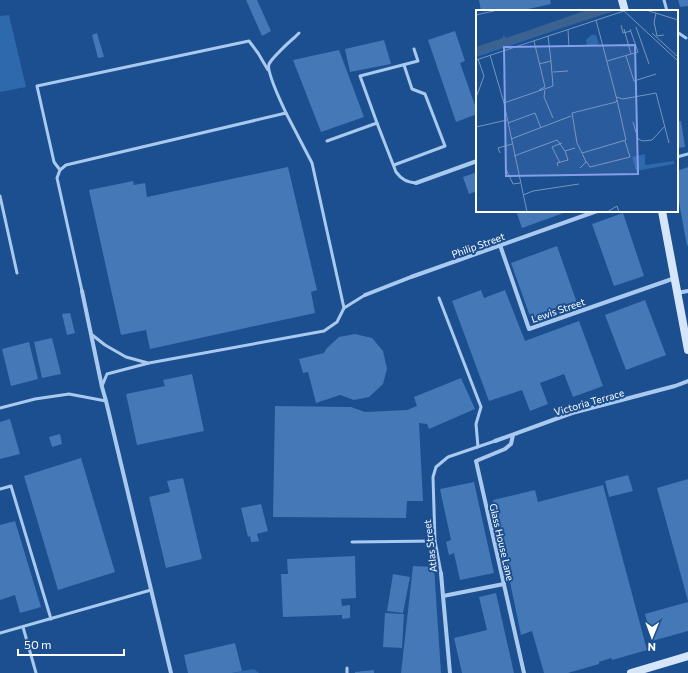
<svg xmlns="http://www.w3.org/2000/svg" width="688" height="673" font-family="Commissioner,sans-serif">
<rect width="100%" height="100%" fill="#1b4f8f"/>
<g fill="#2e69ad">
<polygon points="9,15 26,87 0,92 0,16"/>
<polygon points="254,669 259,673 232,673"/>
</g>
<g fill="#4478b7">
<polygon points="246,0 257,0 271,31 262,36"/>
<polygon points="479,0 550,0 551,4 519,11 481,11"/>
<polygon points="678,0 688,0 688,6 680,7"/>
<polygon points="455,31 465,61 460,63 477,111 477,114 456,122 428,40"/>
<polygon points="97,33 104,57 98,58 92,35"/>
<polygon points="384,40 391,64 350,72 345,49"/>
<polygon points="339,50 364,117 321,132 293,60"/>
<polygon points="681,121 685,147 677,148 677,122"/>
<polygon points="288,167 317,290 311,292 315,313 150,349 146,330 121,335 89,190 133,181 134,185 145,183 147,197"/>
<polygon points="688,167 688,245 687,246 677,191 677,171"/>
<polygon points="477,172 477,191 469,194 463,177"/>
<polygon points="516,211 569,211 522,228"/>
<polygon points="623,213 644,276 614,286 592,224"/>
<polygon points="557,246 577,303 531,319 511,263"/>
<polygon points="481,290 484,298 505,290 525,341 579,321 603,386 573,397 564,374 540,383 548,404 530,411 522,390 489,401 452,301"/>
<polygon points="645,300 666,355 626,370 605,315"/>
<polygon points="70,313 75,333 67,335 62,314"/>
<polygon points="355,334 372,338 383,351 387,369 383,384 369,397 354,400 340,395 316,403 308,372 303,373 299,359 324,353 327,348 339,337"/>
<polygon points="52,338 61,374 42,378 34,342"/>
<polygon points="29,342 38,379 11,386 2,349"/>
<polygon points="192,374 204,431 137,445 126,394 165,386 163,380"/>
<polygon points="461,378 475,409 429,429 427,424 419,423 423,501 407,501 406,518 273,517 275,406 351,407 365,412 407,410 417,406 414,397"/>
<polygon points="10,419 20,454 0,459 0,422"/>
<polygon points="60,434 62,444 52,447 49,437"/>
<polygon points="81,458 115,572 58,590 24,476"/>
<polygon points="628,475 633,491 609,497 605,481"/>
<polygon points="183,478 202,559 166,568 149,497 170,492 167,481"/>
<polygon points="688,479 688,601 657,488"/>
<polygon points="474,482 494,573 460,580 454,553 449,555 446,542 451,540 440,489"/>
<polygon points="603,485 647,650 612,660 611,658 599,662 599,664 568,673 544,673 532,631 521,635 493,500 535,490 538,502"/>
<polygon points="261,504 268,531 257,534 259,541 251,542 250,536 248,537 241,508"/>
<polygon points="15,521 41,607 20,613 15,595 0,600 0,525"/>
<polygon points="355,556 356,598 341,599 342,606 350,605 350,618 342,619 342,615 283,617 281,574 288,574 287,559"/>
<polygon points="413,566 434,567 441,673 401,673"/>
<polygon points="393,574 410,577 403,613 387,611"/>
<polygon points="496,593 514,673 462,673 454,638 487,630 479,597"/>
<polygon points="688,602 688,631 652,641 645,614"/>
<polygon points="385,613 404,614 402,648 383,647"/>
<polygon points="235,643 242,671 232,673 188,673 184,655"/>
<polygon points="374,670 374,673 355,673 355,672"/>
</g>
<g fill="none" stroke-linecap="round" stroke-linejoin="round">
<g stroke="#a9c9ee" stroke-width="3">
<polyline points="664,0 667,11"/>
<polyline points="677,32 686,38"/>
<path d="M286,113C282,104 266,72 269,64C272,58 289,42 295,37L299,33"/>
<polyline points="377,123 360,76 418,61 414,49"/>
<path d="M327,141L377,123L396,172C402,180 407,182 416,183"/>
<polyline points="677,157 688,154"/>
<polyline points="394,165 445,146 425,94 412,89 404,65"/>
<polyline points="60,170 54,162 37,86 249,41 258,53 268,70"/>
<polyline points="0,196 17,273"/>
<polyline points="82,291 57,178 60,170 66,165 286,113 312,163 344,308 337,322 324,331 149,363 107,374 102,386"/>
<polyline points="439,298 481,407 476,424 478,447"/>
<polyline points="344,308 365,295"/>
<polyline points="91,334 105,345 126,357 148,363"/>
<polyline points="0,408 35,399 69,394 106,401"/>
<polyline points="0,489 11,486 51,619"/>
<polyline points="352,542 435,541"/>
<polyline points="441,573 435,541 433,477 436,467 448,457 495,441"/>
<polyline points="23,627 36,673"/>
<polyline points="0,633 151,590"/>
<polyline points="347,668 347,673"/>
</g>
<g stroke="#a9c9ee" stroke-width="4">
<polyline points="416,183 477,161"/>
<polyline points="500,245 529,329 675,278"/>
<polyline points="82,291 102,387 106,401 171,673"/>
<polyline points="677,293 688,291"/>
<polyline points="365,295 411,277 597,211"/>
<polyline points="513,435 511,444 505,449 476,461 524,673"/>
<polyline points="495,441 572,413 675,386 688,381"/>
<polyline points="441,573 443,596"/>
<polyline points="450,673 443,596 504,584"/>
</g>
<g stroke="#d6e6fa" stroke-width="8">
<polyline points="622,0 625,11"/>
<polyline points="662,211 688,350"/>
<polyline points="631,673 688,656"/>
</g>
</g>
<g text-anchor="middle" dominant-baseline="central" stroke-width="4" stroke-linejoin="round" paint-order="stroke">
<g font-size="10" fill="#fff" stroke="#1b4f8f">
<text transform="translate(478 245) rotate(-20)">Philip Street</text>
<text transform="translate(558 310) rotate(-19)">Lewis Street</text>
<text transform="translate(589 402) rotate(-16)">Victoria Terrace</text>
<text transform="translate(502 542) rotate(77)">Glass House Lane</text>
<text transform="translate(430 546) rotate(-97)">Atlas Street</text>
</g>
</g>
<g transform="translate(476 10)">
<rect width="202" height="202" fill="#1b4f8f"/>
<path d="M133,1H136L0,47V45ZM115,25H120L123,34L111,37L110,30ZM169,144V155L198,151V154L160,161L156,147Z" fill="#2e69ad"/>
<path d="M111,0H141L0,45V37L27,28V25L30,28L45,23Z" fill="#3c6290"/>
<path fill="none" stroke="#3c6290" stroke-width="2" d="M0,41L125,0"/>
<path fill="none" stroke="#7695bc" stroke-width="1" d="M147,0L202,51M170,0L202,10M180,3L178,12L181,26L188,25M0,5L22,0M120,10L141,90L150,130L106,143L101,133L96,103L140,92L141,90M145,15L147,23L155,21M160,17L173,54M148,19L155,44M92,20L93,37M176,23L202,47M58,31L69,77L63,80M14,45L28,93L51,202M150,46L158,71L180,64M0,50L151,0M131,51L162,42L154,19M63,54L75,51L72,26M77,62L92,61M69,80L68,87L77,108M1,85L8,66L2,49M140,87L147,89L180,83L193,133M28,93L77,76L75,51M157,112L162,129L167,131L176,130L189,116M32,113L59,103L65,118M0,117L31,110M35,129L95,106M24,143L22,138L36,134M38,146L81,130L89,141L99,138M110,151L114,157L154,147L149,131M84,153L76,137L86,133M82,156L81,153L92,150L89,141M104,158L110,152L106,143M30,159L37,174L44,173M47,185L57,181L103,174M131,202L141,196L143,202"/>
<path fill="#839eea" fill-opacity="0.15" stroke="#839eea" stroke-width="2" d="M159,35L162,164L30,166L28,37Z"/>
<rect width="202" height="202" fill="none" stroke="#fff" stroke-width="2"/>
</g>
<g transform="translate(652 637) rotate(181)" stroke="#1b4f8f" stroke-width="3" paint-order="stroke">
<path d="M0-3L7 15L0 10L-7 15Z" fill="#ffffff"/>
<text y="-6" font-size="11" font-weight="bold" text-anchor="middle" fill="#ffffff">N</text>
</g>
<path d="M18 649v6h106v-6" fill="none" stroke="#ffffff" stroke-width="2"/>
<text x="24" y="649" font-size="12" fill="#ffffff" stroke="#1b4f8f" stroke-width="3" paint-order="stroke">50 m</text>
</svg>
